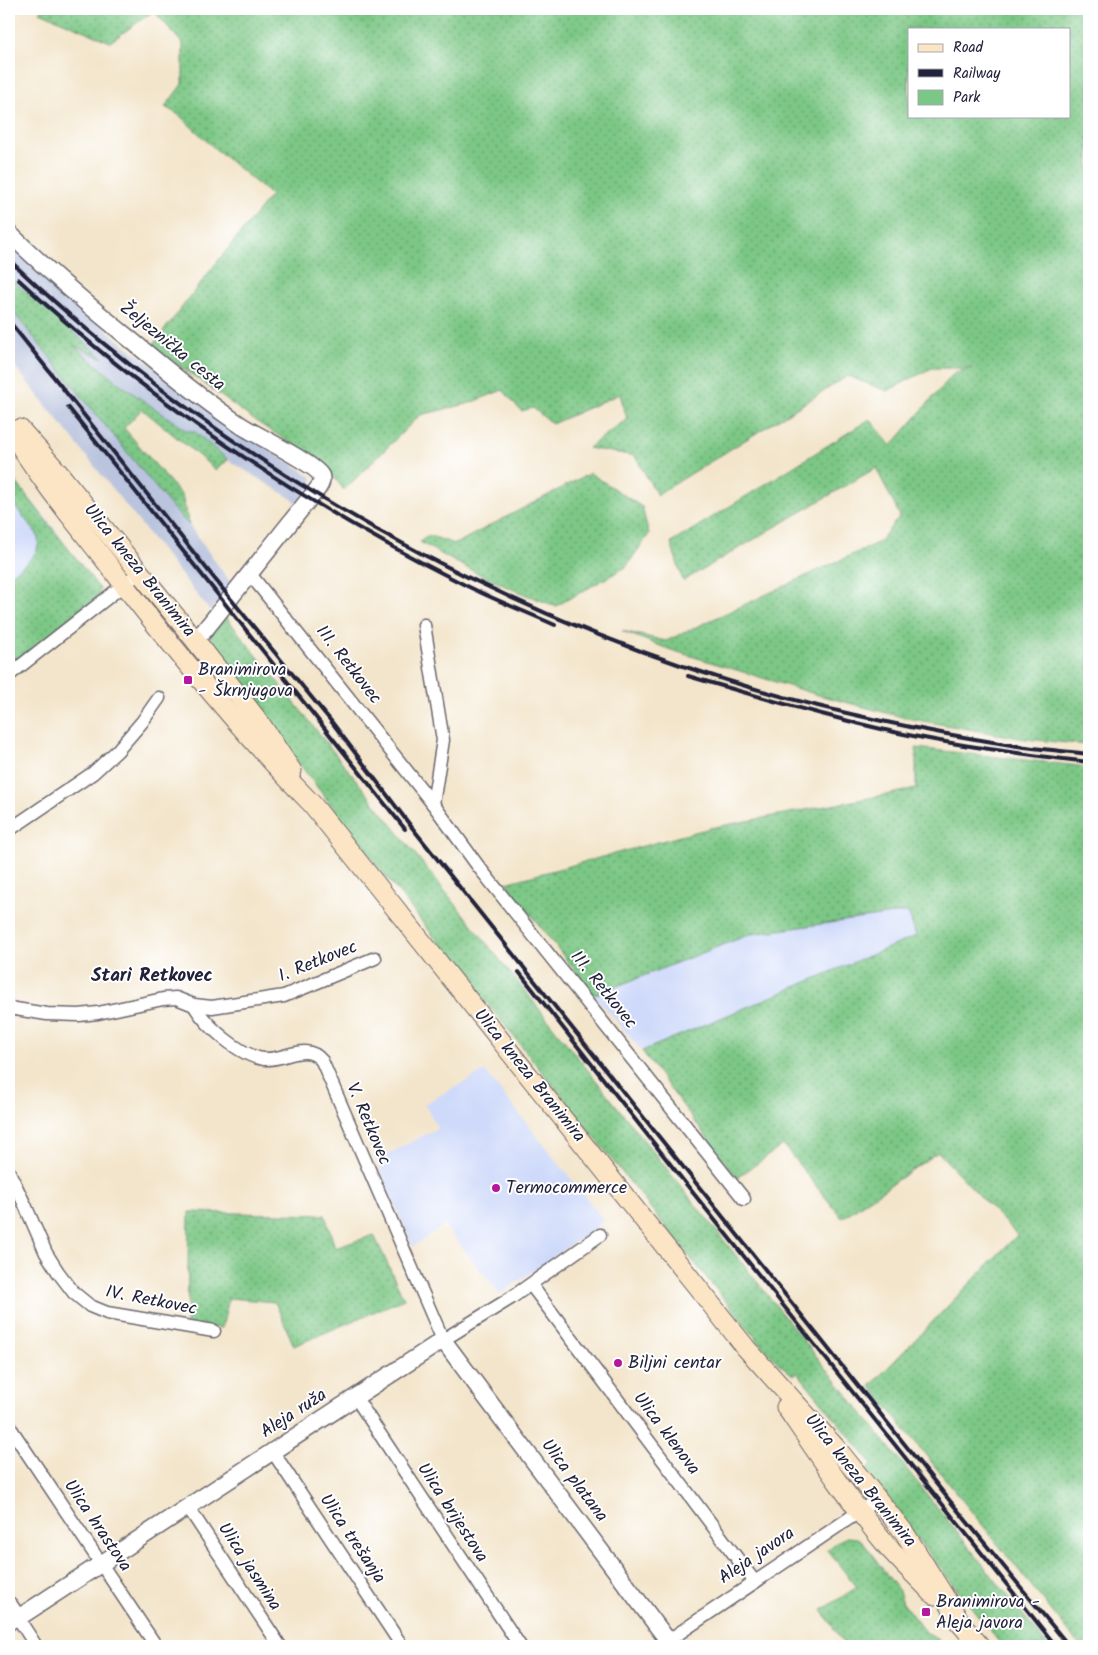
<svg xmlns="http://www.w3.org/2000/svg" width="1098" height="1655" font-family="Kalam,sans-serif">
<defs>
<pattern id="green-dots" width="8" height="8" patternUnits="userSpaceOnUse" patternTransform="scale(1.25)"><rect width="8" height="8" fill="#7bc785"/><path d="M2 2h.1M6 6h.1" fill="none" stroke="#64a16e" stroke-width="1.8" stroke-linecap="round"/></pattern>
</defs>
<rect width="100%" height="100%" fill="#fff"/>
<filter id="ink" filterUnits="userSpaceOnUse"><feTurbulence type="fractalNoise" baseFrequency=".02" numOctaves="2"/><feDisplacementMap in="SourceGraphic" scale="10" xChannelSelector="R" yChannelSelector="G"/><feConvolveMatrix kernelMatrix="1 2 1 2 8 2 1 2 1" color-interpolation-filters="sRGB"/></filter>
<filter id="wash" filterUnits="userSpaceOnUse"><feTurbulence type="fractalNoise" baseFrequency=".0096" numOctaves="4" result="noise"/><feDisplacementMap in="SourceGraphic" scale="20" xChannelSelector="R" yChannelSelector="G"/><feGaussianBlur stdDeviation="1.12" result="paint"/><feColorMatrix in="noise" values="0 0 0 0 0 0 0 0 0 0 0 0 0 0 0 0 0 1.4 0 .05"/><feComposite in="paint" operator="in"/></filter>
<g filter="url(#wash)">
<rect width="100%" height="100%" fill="#f3e5cb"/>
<g fill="#cfdafa">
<polygon points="9,473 60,536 9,579"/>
<polygon points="908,912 916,936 642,1051 594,995 751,934"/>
<polygon points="485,1071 603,1219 602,1223 500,1294 444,1225 413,1247 376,1160 438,1128 424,1104"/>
</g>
<g fill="#bac4de">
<polygon points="9,245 42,275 127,347 259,443 312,477 313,481 297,504 292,499 228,460 194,431 187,431 120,384 71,343 101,357 9,277"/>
<polygon points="9,307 175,511 189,525 233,586 210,611 9,359"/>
</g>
<g fill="url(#green-dots)" stroke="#4e7460" fill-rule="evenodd">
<path d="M41,9H1089V745L1025,739L906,718L818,695L668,649L622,631L666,641L879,542L900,516L876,468L683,581L671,543L870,419L891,446L955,372L972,368H932L887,391L848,376L657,495L635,456L588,448L627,419L620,394L552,424L533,408L521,411L503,390L467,404L420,415L344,490L324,464L257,422L152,346L213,267L271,195L213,147L179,115L165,107L183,83V44L154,11L110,42L40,12ZM909,29H1069V116H909Z"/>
<polygon points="9,277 103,358 73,345 120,384 187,431 194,431 228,460 216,470 142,409 124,428 182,496 189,525 175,511 9,307"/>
<path d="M9,473L100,589L98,597L9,666V576C23,565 44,555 37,534L9,499Z"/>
<path d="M590,473L642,507L649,534L626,567L556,606C507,589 464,568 420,542L428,535L455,544Z"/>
<polygon points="226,617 1048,1646 1002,1646 864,1472 872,1464 797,1372 793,1375 777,1362 762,1346 689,1256 379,868 210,647 211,635"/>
<polygon points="916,748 1089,767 1089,1646 1080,1646 870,1386 1017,1235 938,1152 842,1218 783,1145 737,1178 642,1051 916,936 908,912 751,934 594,995 506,883 710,828 916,789"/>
<polygon points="189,1212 325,1215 335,1248 374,1235 404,1299 294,1346 275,1302 229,1298 222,1328 187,1325"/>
<polygon points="847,1537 857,1538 862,1541 899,1591 903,1603 925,1632 938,1640 943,1646 841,1646 844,1644 822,1610 857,1587 827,1550 840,1540"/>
</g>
</g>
<g filter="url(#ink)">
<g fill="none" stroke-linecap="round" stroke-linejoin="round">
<g stroke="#6b666d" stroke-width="15">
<g id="minor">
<polyline points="250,574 433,804 478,866 744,1199"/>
<polyline points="424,625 443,740 433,804"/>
<polyline points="9,675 140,572"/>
<polyline points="9,830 93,773 117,751 142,722 159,698"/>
<path d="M194,1005C206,1026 240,1056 264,1059C284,1061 306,1041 322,1061L443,1340L511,1298L600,1235"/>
<polyline points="9,1008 47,1014 79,1015 98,1013 163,999 176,998 194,1005 212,1007 284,996 375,958"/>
<polyline points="9,1172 25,1205 46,1253 58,1272 74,1293 90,1306 107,1313 214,1331"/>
<polyline points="531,1285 755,1582"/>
<polyline points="356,1398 520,1646"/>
<polyline points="9,1426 156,1646"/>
<polyline points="273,1452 402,1646"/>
<polyline points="188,1507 280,1646"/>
<polyline points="9,1624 18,1618 36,1646"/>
<polyline points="669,1640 878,1499"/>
</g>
</g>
<g stroke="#6b666d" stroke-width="19">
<g id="tertiary">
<path d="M9,233C48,271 89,306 131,340C167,370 203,400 242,426C256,435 317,465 321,476C324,484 313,494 309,499L204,631L195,640"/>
<polyline points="9,1605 18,1618 443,1340 672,1646"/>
</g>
</g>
<g stroke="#6b666d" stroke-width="21">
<g id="secondary">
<path d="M9,428C36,474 71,517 104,559C170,645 236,726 312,804L746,1348L838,1450L904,1532L961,1623"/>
<polyline points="20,429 57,471 195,640 260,723 292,771"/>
<path d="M786,1407C818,1454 850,1502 887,1546C902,1563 919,1579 934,1595"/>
<polyline points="953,1615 980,1646"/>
</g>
</g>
<use href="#minor" stroke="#fff" stroke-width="12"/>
<use href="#tertiary" stroke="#fff" stroke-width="16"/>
<use href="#secondary" stroke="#fce5c4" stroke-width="19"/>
<g stroke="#22223b" stroke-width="4">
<path d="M9,260C200,441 437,583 686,667C791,703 901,728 1011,745C1037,749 1063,751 1089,754"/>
<path d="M18,279C150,403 304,504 465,585C495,600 526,612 555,625"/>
<polyline points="9,321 230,598 331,721 410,825 950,1501 1069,1646"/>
<polyline points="68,407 405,829"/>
<path d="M688,676C756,696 824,716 894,732C958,746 1024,754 1089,762"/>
<polyline points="519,972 686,1184 1056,1646"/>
</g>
</g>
</g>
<g fill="#b5179e" stroke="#fff" stroke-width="2">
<rect x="183" y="675" width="10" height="10" rx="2.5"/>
<circle cx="496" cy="1188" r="5"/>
<circle cx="618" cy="1363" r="5"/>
<rect x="921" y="1607" width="10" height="10" rx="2.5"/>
</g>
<g text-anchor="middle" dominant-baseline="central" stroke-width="4" stroke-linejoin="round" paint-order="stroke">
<g font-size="18" fill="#22223b" stroke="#fff">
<text transform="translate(172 347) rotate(39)">Željeznička cesta</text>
<text transform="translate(139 571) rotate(51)">Ulica kneza Branimira</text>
<text transform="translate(348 665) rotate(52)">III. Retkovec</text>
<text transform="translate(318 962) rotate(-22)">I. Retkovec</text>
<text transform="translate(603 990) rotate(51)">III. Retkovec</text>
<text transform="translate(529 1076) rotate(51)">Ulica kneza Branimira</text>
<text transform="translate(368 1124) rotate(67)">V. Retkovec</text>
<text transform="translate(151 1301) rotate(11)">IV. Retkovec</text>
<text transform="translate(294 1414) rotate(-33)">Aleja ruža</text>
<text transform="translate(666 1434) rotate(53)">Ulica klenova</text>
<text transform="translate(574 1481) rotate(53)">Ulica platana</text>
<text transform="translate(860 1481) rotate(51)">Ulica kneza Branimira</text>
<text transform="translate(452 1513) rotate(57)">Ulica brijestova</text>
<text transform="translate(97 1526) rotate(56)">Ulica hrastova</text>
<text transform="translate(352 1539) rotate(56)">Ulica trešanja</text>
<text transform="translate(757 1556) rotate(-34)">Aleja javora</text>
<text transform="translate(249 1567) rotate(57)">Ulica jasmina</text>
</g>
<g font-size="18" fill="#22223b" stroke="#fff" text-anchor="start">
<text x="198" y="670">Branimirova<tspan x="198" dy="21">- Škrnjugova</tspan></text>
<text x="506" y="1188">Termocommerce</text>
<text x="628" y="1363">Biljni centar</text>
<text x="936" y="1602">Branimirova -<tspan x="936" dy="21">Aleja javora</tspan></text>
</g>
<g font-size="19" font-weight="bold" fill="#22223b" stroke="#fff">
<text x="152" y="976">Stari Retkovec</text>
</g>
</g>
<rect width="1098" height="1655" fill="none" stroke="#fff" stroke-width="30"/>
<rect x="908" y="28" width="162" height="90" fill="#ffffff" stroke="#a7a7b1"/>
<rect x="918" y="44" width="25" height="8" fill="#fce5c4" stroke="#a7a7b1"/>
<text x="953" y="52" font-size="15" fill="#22223b">Road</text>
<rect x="918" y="69" width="25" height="8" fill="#22223b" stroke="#a7a7b1"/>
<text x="953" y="78" font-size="15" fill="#22223b">Railway</text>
<rect x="918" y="90" width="25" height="15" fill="#7bc785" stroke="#a7a7b1"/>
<text x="953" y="102" font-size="15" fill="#22223b">Park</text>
</svg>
